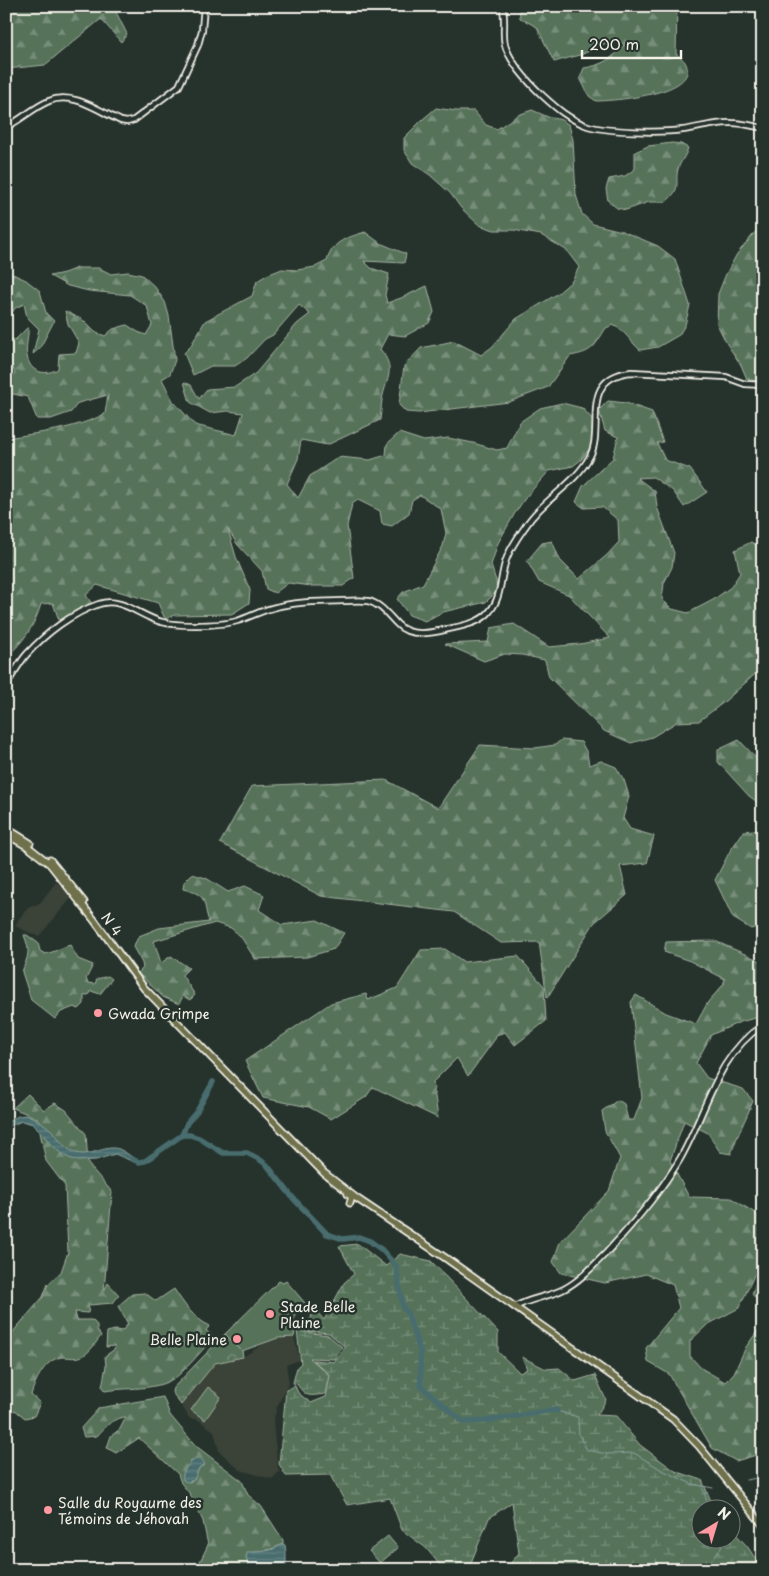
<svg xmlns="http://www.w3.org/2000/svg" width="769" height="1576" font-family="'Playpen Sans',sans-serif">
<defs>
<pattern id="forest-firs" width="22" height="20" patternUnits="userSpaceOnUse" patternTransform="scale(1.25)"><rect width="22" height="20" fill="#56735a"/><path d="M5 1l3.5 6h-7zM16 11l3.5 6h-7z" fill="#778e7a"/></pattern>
<pattern id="wetland-marsh" width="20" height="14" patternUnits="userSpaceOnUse" patternTransform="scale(1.25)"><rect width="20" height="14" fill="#56735a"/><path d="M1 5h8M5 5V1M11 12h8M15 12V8" fill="none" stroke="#778e7a"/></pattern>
<pattern id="park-crowns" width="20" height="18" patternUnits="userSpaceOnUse" patternTransform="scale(1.25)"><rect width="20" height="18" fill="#56735a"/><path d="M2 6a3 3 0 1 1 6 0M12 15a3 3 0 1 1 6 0" fill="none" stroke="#778e7a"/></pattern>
<pattern id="water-rules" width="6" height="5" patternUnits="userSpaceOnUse" patternTransform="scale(1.25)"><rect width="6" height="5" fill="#496d6e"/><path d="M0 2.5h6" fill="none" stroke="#648283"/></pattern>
</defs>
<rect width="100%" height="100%" fill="#26332d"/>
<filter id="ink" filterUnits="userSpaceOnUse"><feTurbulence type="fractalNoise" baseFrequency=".02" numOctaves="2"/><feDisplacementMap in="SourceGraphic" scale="10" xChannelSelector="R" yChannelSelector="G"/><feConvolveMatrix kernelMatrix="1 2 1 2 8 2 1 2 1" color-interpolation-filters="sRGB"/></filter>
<g filter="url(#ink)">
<g fill="#3b4239">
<polygon points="56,882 73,896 40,935 37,936 15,926 18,920 28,908 40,903"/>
<polygon points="294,1337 300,1360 286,1365 289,1383 277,1407 273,1423 278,1469 280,1471 272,1479 240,1470 219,1451 214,1431 197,1419 190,1419 181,1405 215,1363 243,1357 263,1344 278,1338"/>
</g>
<g fill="url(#forest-firs)" stroke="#a5b2a1" fill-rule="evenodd">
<polygon points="11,6 113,6 127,34 121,42 101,19 45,65 6,69 6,22 13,11"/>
<path d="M519,6H677L676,54C679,56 683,59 685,62C703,94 612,101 596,101L589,96L580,78L584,68C600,66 614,58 624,45L618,39L601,45L583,54L554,62L537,27L520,18Z"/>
<path d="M436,108L456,111H474L486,125L497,129L518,115L532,110L548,117L562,120L569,125L573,140L576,195L582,214L593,224L622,231L658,246L675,259L690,305L685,325L679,335L658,347L640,350C629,340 626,332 613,325L606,328C594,347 593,352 570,356L548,387L509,402L419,413L406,412L399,405L404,366L421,348L454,341L481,355L492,347L516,319L557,294L572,281L579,267L566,250L541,235L513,230H494L479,225L461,208L450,193L430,175L412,163L404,150V138L423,119Z"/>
<path d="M672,143L681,144L688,148C686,155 682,160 679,166C673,183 684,186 666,202H649L626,210L617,208L608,201L606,189L609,179L625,176L635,169V152L648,146Z"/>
<polygon points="763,223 763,380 756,381 747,379 741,365 727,344 717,324 718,294 726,274 737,254"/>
<path d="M365,232L380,243L406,254L404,263L364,261L371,268L389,274L385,295L387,303L401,298L427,286L434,312L429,323L405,336L388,334L380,349C397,370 386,378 382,400C381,407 381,414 380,420L327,445L301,440L298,459L287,484L298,498L310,476L339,457L370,460L386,455L387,444L399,433L424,441L448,438L473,443L497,450L507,448L520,422L540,408L562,403L582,408L595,422L594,442L582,459L573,466L549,471L526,497L515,513L498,543L491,565L496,581L497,591L486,602L443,612L425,621L409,615L397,599L403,592L423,584L443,546L446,533L441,509L420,495L412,500L409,513L392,526L382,524L380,511L358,500L352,504L347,526L354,578L343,586H312L288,583L275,593L266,589L262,571L237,544L228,529L236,557L250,590L249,603L232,614L175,615L165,619L158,603L97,585L86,595L92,604L60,623L53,603L41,604C35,625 23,643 6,657V438C39,433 75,429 105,414L108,395L78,403L71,412L51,419H37L28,397L13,394L6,389V386L15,373L12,366L6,365V340L8,338L15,340L28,327C29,336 25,347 27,356C30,373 45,376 58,369L59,354L76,353L79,343L68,324L65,311L83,320L95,332L105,336L113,329L127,325L138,332L146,335L152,325L147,306L130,295L89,291L68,286L50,276L64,273L77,268H99L111,274L128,272L142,275L155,287L165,302L169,316L175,360L170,374L162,379L173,401L195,425L236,435L243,413L228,411L210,413L190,402L184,382L191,385L199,399L207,389L235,387L256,373L297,324L310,314L299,305L273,335L265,339L247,358L235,366H211L193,375L184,353L190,347L205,321L252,296L257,281L267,275L282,269L297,270L315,267L327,261C333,240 347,238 365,232Z"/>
<polygon points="6,271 26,280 40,291 46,313 54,321 40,348 33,354 39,329 27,317 24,304 15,308 6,323"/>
<polygon points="608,401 626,403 652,412 663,442 657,443 665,460 690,469 707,492 684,507 673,491 653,477 637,478 655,491 657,507 674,553 672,567 664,583 662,599 672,609 688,613 713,600 731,587 740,573 735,550 751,542 763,549 763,667 724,702 699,721 677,722 652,737 631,743 604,731 549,677 545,660 522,655 505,654 484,661 445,644 488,642 491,628 514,624 549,647 580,644 610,638 569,595 539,582 527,561 542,543 552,541 560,560 579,579 607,555 619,542 618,520 602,507 584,508 576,502 583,486 613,458 618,437 605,431 599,410"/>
<polygon points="561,740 581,742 587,753 589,765 601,761 616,767 624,780 629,796 623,818 630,829 654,836 647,863 620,866 627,895 594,923 547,998 539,942 501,943 454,912 321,896 220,843 252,786 386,780 438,808 480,745 535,748 555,745"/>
<polygon points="739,740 759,761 763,763 763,806 749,796 718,762 718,750"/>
<polygon points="763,829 763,925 751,929 733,918 715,880 730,851 744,831"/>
<path d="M192,874L206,878L228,892L245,886L264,895L259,910L282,925L317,920L344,933L334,949L307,957L255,959L241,937L231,928L215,923L154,941L161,963L171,956L189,968L182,975L195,995L190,1000L183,996L179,1004L163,997L138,973L143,968L142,963L133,947L139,936L159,928L209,922C202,901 209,895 183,889L184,882Z"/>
<path d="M24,935H27L38,943L40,951L45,954C55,952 60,948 70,945L78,959L93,965L86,979L88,983L95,984L97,979L108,976L112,979L100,994L91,991L90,994L84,996V1004L79,1009L74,1007L61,1012L55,1019L31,1000L22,972C28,955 31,953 24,935Z"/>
<path d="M715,941L763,962V1016L740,1022L711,1035L696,1063L707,1078L743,1089L753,1101C746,1119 737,1135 731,1154L720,1152L708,1133L684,1121L670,1161L689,1197L731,1198L755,1213L763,1222V1256L739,1308L707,1325L690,1341V1356L701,1368L725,1382L734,1373L746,1347L761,1326L762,1306L752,1294L763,1263V1453L736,1461L712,1448L669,1374L648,1362L646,1348L679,1308L673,1285L646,1274L605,1283L561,1273L553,1262L560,1242L609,1191L620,1158L605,1131L602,1111L618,1100L624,1104L628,1120H634L642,1098L631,1002L636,995L666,1013L696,1024L708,1002L723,985L725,979L690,961L664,952L666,942Z"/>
<polygon points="445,949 464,962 518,956 544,986 546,1021 515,1045 505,1032 496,1035 495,1039 468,1076 457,1058 433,1082 438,1118 373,1087 366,1097 331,1119 309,1107 263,1098 245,1061 331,1003 366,994 368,1000 397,988 421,950"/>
<path d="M28,1094L44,1110L55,1103L66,1110L86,1134L88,1164L112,1192L104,1291L108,1283L119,1295L113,1303L89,1305L88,1313L75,1312L77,1320H92L97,1325V1330L101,1336C96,1342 90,1353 82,1356C77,1359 68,1357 62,1357C45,1359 35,1381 31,1395L40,1403L34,1416L25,1418L15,1410L6,1420V1340L43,1297L48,1284L61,1272L68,1252L65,1186L46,1161L37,1118L13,1108Z"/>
<path d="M174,1289C184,1304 193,1318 210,1326L206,1330L214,1338C204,1347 183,1374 173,1379C153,1391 127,1387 105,1391L102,1387L106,1366L105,1356L115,1349L114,1346L106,1347L107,1332L115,1330L122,1331L128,1324L118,1306L132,1294L145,1293L156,1301Z"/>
<path d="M163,1397L170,1415L185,1433L196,1446L242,1481L248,1495L261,1506L283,1540V1544C271,1550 262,1552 248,1553L246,1557L250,1570H196L208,1545L203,1521L190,1494L181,1483L178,1474L139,1438L116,1453L107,1448L111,1436L120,1429L126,1417C114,1417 105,1427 97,1436L84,1437L81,1428L99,1408ZM191,1461L204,1465L199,1468L194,1480L189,1482L184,1473Z"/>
</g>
<g fill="url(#wetland-marsh)" stroke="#a5b2a1">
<polygon points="358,1244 386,1266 400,1254 431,1261 498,1332 498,1352 520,1373 527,1369 522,1357 546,1369 559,1368 575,1381 595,1375 606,1400 597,1415 616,1416 640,1445 675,1471 702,1480 714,1508 702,1508 702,1538 732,1538 732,1530 747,1546 763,1570 505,1570 519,1553 512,1502 489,1518 468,1570 444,1570 426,1548 402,1530 390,1498 347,1505 330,1475 286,1476 279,1464 286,1390 295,1386 298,1393 311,1403 326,1397 330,1375 313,1360 334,1362 345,1347 329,1333 298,1330 312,1317 306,1307 310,1304 324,1320 344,1283 354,1274 339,1246"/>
<path d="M297,1331L328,1335L342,1347L334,1359L310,1358L329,1375L325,1394C309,1396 306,1398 297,1384L293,1383L297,1367L301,1363Z"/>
</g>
<polygon fill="url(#park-crowns)" stroke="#a5b2a1" points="225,1334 242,1351 243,1357 215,1363 181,1405 172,1392 173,1388"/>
<g fill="#56735a" stroke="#a5b2a1">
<polygon points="279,1281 283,1283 286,1281 305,1303 296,1313 294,1321 296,1325 294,1337 278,1338 242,1351 225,1334"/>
<polygon points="208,1387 221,1397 205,1420 191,1410"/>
<polygon points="388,1536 398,1548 380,1563 369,1551"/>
</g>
<g fill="url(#water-rules)" stroke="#8da29f">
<path d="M26,1115C35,1117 48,1126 55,1134C61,1141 64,1148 74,1152C89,1159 105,1144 119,1149C126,1152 133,1158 139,1162H134L115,1154L96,1160L78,1161L69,1158L58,1151L33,1124L22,1121L6,1127V1123L18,1116Z"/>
<path d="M196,1459L202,1460L205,1464L199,1468L194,1480L187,1482L183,1480C181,1472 189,1462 196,1459Z"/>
<path d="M282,1544L285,1545L286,1554V1570H250L246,1557L248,1552C261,1552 271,1552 282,1544Z"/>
</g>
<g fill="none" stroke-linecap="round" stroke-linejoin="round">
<g stroke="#8da29f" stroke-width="1">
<polyline points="557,1411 578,1417 579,1435 587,1450 607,1454 634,1453 662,1470 692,1484 713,1488"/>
<polyline points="746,1480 763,1477"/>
<polyline points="702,1486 709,1508"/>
<polyline points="710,1570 710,1562 721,1548 724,1538"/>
</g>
<g stroke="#496d6e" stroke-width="5.5">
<polyline points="182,1135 187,1123 197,1111 213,1082"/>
<polyline points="132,1159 139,1162 145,1161 182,1135 190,1135 199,1138 223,1153 247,1153 259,1159 267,1165 293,1198 327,1234 343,1239 359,1237 370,1241 382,1250 396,1266 403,1308 407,1312 420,1351 421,1386 463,1422 486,1421 553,1410 557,1411"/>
</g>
<g stroke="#f4f1e8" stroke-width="8">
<g id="secondary">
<path d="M502,6C507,20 501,35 506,48C513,66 529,83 543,96C556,108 570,120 588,126C609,132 660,133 683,130C699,128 716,122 732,123C742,123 753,126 763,128"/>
<path d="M6,127C21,120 34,107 49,101C73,91 99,111 121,121L127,122L134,120L179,86L198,45L202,30L204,6"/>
<path d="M6,685C13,675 19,663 27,654C46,633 72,613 99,604C121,596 141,617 162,622C172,625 184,625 195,625C209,625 223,625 237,621C250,617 262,610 276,607C298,601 320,602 343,601C351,601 360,600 368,601C381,604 388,615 397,624C410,638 432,633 448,629C462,626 481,623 490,611C502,597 500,577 506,560C510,548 518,537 525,527C542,500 575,485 590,456C605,428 578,378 631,372L726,377L745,384L763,385"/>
<path d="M515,1307C530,1298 549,1297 564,1289C581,1280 594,1265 607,1252C634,1223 660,1193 680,1159C706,1114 716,1055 763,1025"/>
</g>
</g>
<g stroke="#f4f1e8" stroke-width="9">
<g id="highway">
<polyline points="6,828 30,843"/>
<polyline points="6,834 27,846 50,864 95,921 144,988 324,1173 356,1198 447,1259 673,1419 699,1446 763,1525"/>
<polyline points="50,860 84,902"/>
<polyline points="348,1194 352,1197 350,1203"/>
</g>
</g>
<use href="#secondary" stroke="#26332d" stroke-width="4.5"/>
<use href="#highway" stroke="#6e714b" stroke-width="5.5"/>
</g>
</g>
<g fill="#ff9aa2" stroke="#26332d" stroke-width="2">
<circle cx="98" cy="1013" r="5"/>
<circle cx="270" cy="1314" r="5"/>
<circle cx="237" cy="1339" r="5"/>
<circle cx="48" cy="1510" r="5"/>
</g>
<g text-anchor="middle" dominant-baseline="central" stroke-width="5" stroke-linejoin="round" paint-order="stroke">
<g font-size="14" fill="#f4f1e8" stroke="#26332d">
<text transform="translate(112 924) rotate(53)">N 4</text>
</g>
<g font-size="14" fill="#f4f1e8" stroke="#26332d" text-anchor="start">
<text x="108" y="1013">Gwada Grimpe</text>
<text x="280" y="1306">Stade Belle<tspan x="280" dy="16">Plaine</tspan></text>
<text x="227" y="1339" text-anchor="end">Belle Plaine</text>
<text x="58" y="1502">Salle du Royaume des<tspan x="58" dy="16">Témoins de Jéhovah</tspan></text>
</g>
</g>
<rect width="769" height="1576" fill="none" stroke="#26332d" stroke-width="25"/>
<rect x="12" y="12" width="744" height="1551" fill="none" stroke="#f4f1e8" stroke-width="2" filter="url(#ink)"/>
<g transform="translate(716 1524) rotate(38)"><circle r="24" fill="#26332d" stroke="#787f78"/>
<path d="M0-4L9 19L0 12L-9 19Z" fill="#ff9aa2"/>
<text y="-8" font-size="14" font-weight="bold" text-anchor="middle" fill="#f4f1e8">N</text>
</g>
<path d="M582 50v8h99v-8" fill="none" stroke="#f4f1e8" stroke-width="2.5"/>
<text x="589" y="50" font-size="15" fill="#f4f1e8" stroke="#26332d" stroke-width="4" paint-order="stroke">200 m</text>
</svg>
